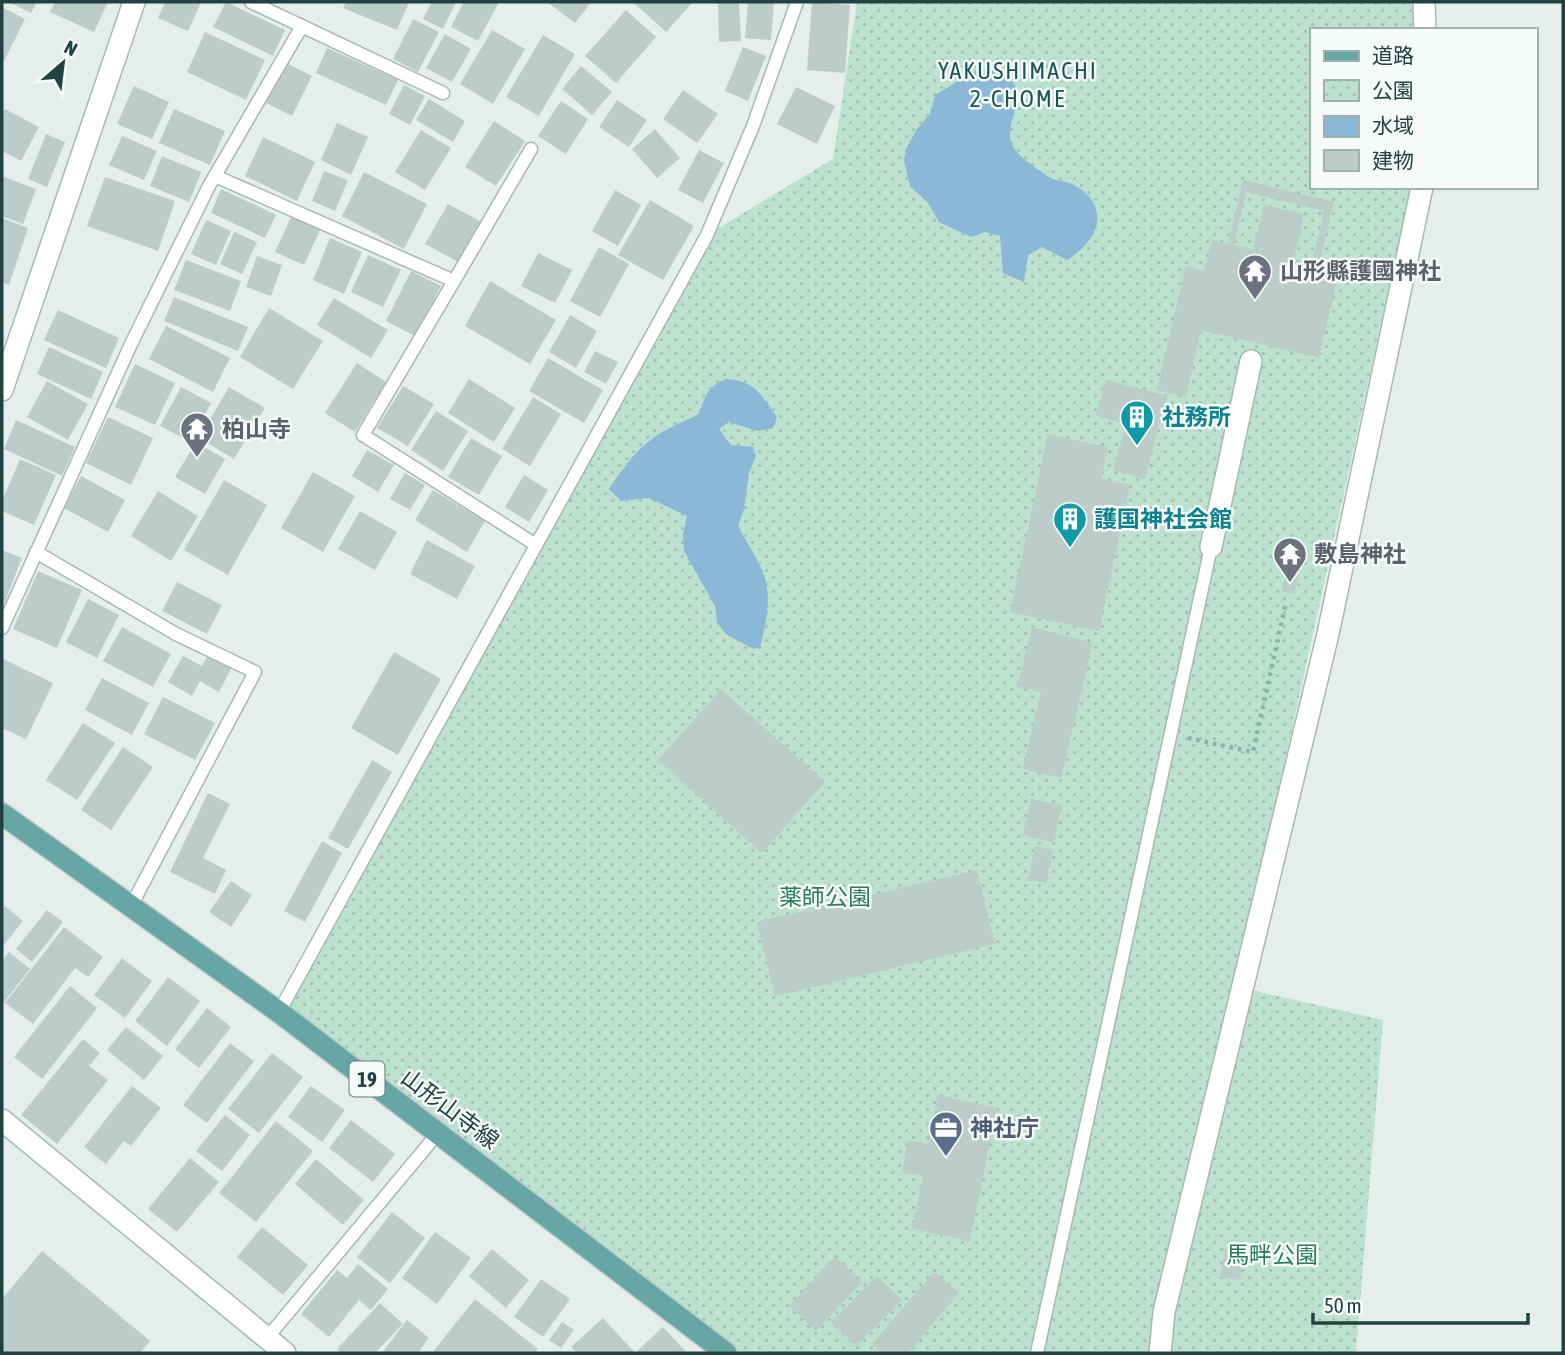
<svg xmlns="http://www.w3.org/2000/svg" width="1565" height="1355" font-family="'Asap Condensed','Noto Sans JP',sans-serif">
<defs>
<pattern id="park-dots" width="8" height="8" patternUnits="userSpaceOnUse" patternTransform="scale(1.75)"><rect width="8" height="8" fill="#bce1cf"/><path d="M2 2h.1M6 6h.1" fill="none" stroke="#a1c2b3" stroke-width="1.8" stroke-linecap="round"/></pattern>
</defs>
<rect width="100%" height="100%" fill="#e4efec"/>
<polygon fill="url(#park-dots)" points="857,2 1416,2 1417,30 1311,30 1311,187 1411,187 1175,1263 1242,988 1383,1020 1356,1353 726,1353 279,1012 707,235 833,159"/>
<g fill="#8ab8d6">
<path d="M990,68C1044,88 1000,118 1012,145C1016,155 1043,174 1053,179C1058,181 1064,181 1069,183C1086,189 1100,205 1097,223C1094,239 1080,252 1067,260L1042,247L1028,255L1024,282L1003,273L1000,236L985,232L971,237L939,222L928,203L910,186L904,160L907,147L917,129L930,114L935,95L978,69Z"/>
<path d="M726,379C756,381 761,395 777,417L773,428L758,431L729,422L719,429L731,445L753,447L756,456L749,473L744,509L738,526C745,541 756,555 762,570C773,595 766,623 760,647L754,649L727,635L717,623L715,606L684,551L683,535L687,516L649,498L621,501L609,489C638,446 650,435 698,415C706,397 706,387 726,379Z"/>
</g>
<g fill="#bccdc9" fill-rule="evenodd">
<polygon points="9,2 37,2 31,13"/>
<polygon points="55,2 108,2 94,32 50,12"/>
<polygon points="165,2 201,2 188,31 158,18"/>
<polygon points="226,2 285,30 273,56 213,27"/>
<polygon points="346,2 409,2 397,30 343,8"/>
<polygon points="432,2 456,2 443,29 423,19"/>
<polygon points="464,2 499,2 478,41 451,27"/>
<polygon points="547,2 591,2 575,23"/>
<polygon points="633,2 693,2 666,32"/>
<polygon points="748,2 774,2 771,40 745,38"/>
<polygon points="812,2 850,5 845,73 807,70"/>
<polygon points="718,3 739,3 741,41 719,42"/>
<polygon points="2,7 25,19 4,61 2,60"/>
<polygon points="626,10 656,37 616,83 585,56"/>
<polygon points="413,19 439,32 418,72 393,59"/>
<polygon points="492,30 525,49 493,104 460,84"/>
<polygon points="205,32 265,60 246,100 187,72"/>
<polygon points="445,34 471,49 452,82 426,68"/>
<polygon points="543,35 575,54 539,116 506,97"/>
<polygon points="743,47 766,56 748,101 725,91"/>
<polygon points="327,48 398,80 386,105 316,73"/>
<polygon points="286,63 312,76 292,116 266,103"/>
<polygon points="581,66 612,92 592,115 562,89"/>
<polygon points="404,85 425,96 410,125 389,114"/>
<polygon points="134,86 169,102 152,139 117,124"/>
<polygon points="796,87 835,106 817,144 777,124"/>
<polygon points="683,90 718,114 697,143 663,119"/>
<polygon points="429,99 465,121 453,142 416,120"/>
<polygon points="617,100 647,120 629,147 599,127"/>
<polygon points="561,101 588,119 566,154 538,136"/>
<polygon points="5,109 39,127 21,161 2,151 2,115"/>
<polygon points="174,109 225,131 210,165 159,143"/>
<polygon points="494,121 525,141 496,186 465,167"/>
<polygon points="337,123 368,137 351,175 321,160"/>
<polygon points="655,129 680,158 657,178 632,149"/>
<polygon points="421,130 451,148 425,190 395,172"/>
<polygon points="46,134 65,142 47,187 28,179"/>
<polygon points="122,136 157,151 144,180 109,165"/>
<polygon points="263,137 315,162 297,201 245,176"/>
<polygon points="699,150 724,163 703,203 678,190"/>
<polygon points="162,156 201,172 189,202 150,186"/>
<polygon points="324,171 348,180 335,211 312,201"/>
<polygon points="364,172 427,204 404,249 342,216"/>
<polygon points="2,176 36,189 23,224 2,216"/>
<polygon points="105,177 175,201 158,251 87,226"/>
<path d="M1243,180L1334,202L1319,264L1340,268L1319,358L1201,330L1186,397L1157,390L1186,266L1204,271L1212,240L1228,244ZM1246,192L1324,211L1312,264L1294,259L1304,214L1264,205L1253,249L1234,245Z"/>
<polygon points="221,189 276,215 265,238 211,213"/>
<polygon points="615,190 641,205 618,246 592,231"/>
<polygon points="650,200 694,226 663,280 618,255"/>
<polygon points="448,204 480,221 458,262 425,244"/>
<polygon points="291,217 320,230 304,265 275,252"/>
<polygon points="2,218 28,228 9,285 2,282"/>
<polygon points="206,220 231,231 216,265 191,254"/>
<polygon points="234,232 257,242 242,274 220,264"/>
<polygon points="330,238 362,252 344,294 313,280"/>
<polygon points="599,247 629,264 600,317 570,301"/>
<polygon points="538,253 572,270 555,303 521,286"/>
<polygon points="368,255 401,270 383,307 351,292"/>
<polygon points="257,256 282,265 271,296 246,287"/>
<polygon points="186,260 241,281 230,311 174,290"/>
<polygon points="411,271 441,286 415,336 386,321"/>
<polygon points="490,281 556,320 530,364 465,326"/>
<polygon points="174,297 248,327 238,351 164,321"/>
<polygon points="334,298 388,330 371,358 317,325"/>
<polygon points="269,308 323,341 293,389 240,357"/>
<polygon points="58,310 119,338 106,368 44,340"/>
<polygon points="570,315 597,331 576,368 549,352"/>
<polygon points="166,326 230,358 213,392 149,359"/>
<polygon points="49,347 103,372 91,399 37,374"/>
<polygon points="595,351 618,362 606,384 584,372"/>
<polygon points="548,358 603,390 584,423 529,391"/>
<polygon points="357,363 386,382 355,432 325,413"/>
<polygon points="135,364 175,383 155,425 115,407"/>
<polygon points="469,379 515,408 494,442 448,413"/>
<polygon points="1106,380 1167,396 1145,479 1113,470 1126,424 1096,416"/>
<polygon points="47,381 88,404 68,440 27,417"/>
<polygon points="403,386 434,404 408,446 377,428"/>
<polygon points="181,387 211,403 191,442 160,426"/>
<polygon points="229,387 265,408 234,459 199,438"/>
<polygon points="533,397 561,414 530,466 502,449"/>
<polygon points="436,411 468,431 443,471 411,450"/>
<polygon points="108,417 153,438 131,485 86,463"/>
<polygon points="16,420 75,447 62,476 4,449"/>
<polygon points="1048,434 1108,447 1101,479 1130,485 1099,631 1010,612"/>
<polygon points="471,438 502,456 479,495 448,477"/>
<polygon points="196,442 225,459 205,494 175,477"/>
<polygon points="367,450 394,465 378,492 352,476"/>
<polygon points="20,459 56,475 34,525 2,511 2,501"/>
<polygon points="313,472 355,496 323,552 281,528"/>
<polygon points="405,473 425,485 410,510 390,499"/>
<polygon points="524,475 548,490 529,522 505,507"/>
<polygon points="81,476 125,500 108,532 64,508"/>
<polygon points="224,480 267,505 228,575 184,550"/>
<polygon points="433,490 485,521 467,552 415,520"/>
<polygon points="158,491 198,516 171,561 131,536"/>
<polygon points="360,511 397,532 375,570 338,549"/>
<polygon points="427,540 475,566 457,599 410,574"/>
<polygon points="2,550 22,558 2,609"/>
<polygon points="38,571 82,590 57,648 13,629"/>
<polygon points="1286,574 1298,577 1294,594 1282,591"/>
<polygon points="177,582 222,605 207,634 162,611"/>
<polygon points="88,599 119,615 97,658 66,642"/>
<polygon points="122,627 171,654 153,687 103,661"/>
<polygon points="1032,627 1093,643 1061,778 1023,769 1041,692 1017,687"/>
<polygon points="394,652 441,679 398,755 351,728"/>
<polygon points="209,654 232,667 219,692 200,681 192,696 168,682 183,656 202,666"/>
<polygon points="3,659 53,683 26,739 2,728"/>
<polygon points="102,678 149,703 132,735 85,710"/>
<polygon points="721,689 825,782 762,853 658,760"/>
<polygon points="163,697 215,723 195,760 144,734"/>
<polygon points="83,723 115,743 77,800 46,780"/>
<polygon points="123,747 153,767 111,830 81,810"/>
<polygon points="372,760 392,772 348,849 328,838"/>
<polygon points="208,793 230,804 203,858 226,870 215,894 170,872"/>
<polygon points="1031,799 1062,805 1054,842 1023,835"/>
<polygon points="322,841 342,853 305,922 284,911"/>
<polygon points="1035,846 1053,850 1046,883 1028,880"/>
<polygon points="977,870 995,944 775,996 757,922"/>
<polygon points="231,881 252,895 231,927 209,912"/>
<polygon points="5,906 23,921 2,947 2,910"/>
<polygon points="47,910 63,922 32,962 16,949"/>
<polygon points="64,927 103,957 88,977 75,968 33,1024 5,1003"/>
<polygon points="9,952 30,969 2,1005 2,961"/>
<polygon points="122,958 152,981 125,1018 94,995"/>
<polygon points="168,977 200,1001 167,1046 135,1021"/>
<polygon points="70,986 97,1008 42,1079 14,1057"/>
<polygon points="207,1008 231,1027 199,1068 175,1049"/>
<polygon points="126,1027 163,1056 144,1080 107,1050"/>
<polygon points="83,1039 100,1053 89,1066 108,1080 57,1144 21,1115"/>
<polygon points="230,1043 254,1061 207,1123 183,1105"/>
<polygon points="272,1053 303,1077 259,1133 228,1109"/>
<polygon points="132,1086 161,1108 131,1146 124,1141 106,1164 84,1147"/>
<polygon points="311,1086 345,1110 322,1142 288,1117"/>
<polygon points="938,1095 997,1108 970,1241 912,1229 923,1176 902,1172 908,1140 928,1144"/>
<polygon points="225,1115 250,1135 222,1171 196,1151"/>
<polygon points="351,1120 395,1154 373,1182 329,1148"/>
<polygon points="276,1121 313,1151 256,1222 219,1193"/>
<polygon points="190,1158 219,1182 177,1232 148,1209"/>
<polygon points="316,1159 364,1200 343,1225 295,1184"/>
<polygon points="392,1212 425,1238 390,1283 357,1257"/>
<polygon points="262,1227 308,1265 283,1295 237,1257"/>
<polygon points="435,1232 471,1258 437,1304 402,1278"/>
<polygon points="492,1249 529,1280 506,1308 469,1276"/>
<polygon points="1225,1249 1245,1252 1240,1280 1220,1277"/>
<polygon points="42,1251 150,1341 140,1353 2,1353 2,1299"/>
<polygon points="835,1257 862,1282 816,1331 789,1306"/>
<polygon points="358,1264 388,1289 371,1310 359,1300 329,1337 301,1314 337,1270 347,1278"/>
<polygon points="934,1272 959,1293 908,1353 882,1353 872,1344"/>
<polygon points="877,1276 902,1300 856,1346 831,1322"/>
<polygon points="541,1279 570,1299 543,1337 514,1317"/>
<polygon points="475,1299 538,1349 534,1353 432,1353"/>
<polygon points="380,1303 403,1324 375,1353 341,1353 337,1349"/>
<polygon points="603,1318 635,1353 663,1327 687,1353 577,1353 571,1347"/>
<polygon points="407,1320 429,1338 418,1353 382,1353"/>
<polygon points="562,1322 574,1330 561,1348 549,1340"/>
</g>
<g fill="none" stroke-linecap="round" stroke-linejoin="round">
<g stroke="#a6b8b5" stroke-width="15">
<g id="lane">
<polyline points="251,2 443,93"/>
<polyline points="215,176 454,281 363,435 536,545"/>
<polyline points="454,281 531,149"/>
<polyline points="36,552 176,634 255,672 131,906"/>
<polyline points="2,628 132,342 209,186 302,26"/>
<polyline points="279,1012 707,235 753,126 797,2"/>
<polyline points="267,1338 438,1133"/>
<polyline points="1037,1353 1211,547"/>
</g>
</g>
<g stroke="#a6b8b5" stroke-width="24">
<g id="street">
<polyline points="1424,2 1425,30"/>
<polyline points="2,390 134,2"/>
<polyline points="1211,547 1251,361"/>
<polyline points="2,1120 285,1353"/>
<polyline points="1160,1353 1164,1312 1328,634 1422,187"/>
</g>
</g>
<g stroke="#c1caca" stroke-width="24">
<polyline id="primary" points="2,814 279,1012 726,1353"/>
</g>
<polyline stroke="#83b4b0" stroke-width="4.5" stroke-dasharray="3.5 5" stroke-linecap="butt" points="1188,738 1253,752 1286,602"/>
<use href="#lane" stroke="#fff" stroke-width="12"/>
<use href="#street" stroke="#fff" stroke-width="21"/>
<use href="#primary" stroke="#66a7a5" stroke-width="21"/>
</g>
<defs>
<g id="temple-pin" transform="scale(1.75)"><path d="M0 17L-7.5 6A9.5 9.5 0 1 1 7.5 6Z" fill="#6b7280" stroke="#f6fbf9"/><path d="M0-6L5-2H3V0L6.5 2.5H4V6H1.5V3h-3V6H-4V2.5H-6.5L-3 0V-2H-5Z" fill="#fff"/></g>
<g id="building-pin" transform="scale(1.75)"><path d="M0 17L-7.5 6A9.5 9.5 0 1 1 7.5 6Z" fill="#0f9aa8" stroke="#f6fbf9"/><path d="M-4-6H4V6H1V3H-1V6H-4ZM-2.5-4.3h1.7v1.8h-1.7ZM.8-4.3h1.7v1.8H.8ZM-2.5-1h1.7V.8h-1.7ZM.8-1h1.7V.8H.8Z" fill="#fff"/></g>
<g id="office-pin" transform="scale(1.75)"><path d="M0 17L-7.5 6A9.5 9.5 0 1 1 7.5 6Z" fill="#5c6f8a" stroke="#f6fbf9"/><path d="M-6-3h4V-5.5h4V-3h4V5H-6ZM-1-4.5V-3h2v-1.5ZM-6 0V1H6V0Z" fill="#fff"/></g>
</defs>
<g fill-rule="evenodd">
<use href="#temple-pin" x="1255" y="271"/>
<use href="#building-pin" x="1137" y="417"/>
<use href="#temple-pin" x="197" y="429"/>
<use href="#building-pin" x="1070" y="519"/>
<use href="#temple-pin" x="1290" y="554"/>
<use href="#office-pin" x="946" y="1128"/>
</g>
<g text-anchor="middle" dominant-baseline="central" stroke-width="5" stroke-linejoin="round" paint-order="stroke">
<rect fill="#f6fbf9" stroke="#627a78" stroke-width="2" x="349.5" y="1061.5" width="35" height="35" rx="5"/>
<g font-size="21" font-weight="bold" fill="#224241">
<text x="367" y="1079">19</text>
</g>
<g font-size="23" font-weight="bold" fill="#5b616d" stroke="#f6fbf9" text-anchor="start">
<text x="1280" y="271">山形縣護國神社</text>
<text x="222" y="429">柏山寺</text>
<text x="1314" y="554">敷島神社</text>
</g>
<g font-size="23" font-weight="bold" fill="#0d838f" stroke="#f6fbf9" text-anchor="start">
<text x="1162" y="417">社務所</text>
<text x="1094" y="519">護国神社会館</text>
</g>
<g font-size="23" fill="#2a7c5c" stroke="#f6fbf9">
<text x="825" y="897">薬師公園</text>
<text x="1272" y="1255">馬畔公園</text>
</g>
<g font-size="23" fill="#224241" stroke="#f6fbf9">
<text transform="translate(450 1109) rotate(37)">山形山寺線</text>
</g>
<g font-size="23" font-weight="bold" fill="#4e5e75" stroke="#f6fbf9" text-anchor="start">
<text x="970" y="1128">神社庁</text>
</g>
<g font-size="24" letter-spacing="2" fill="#1c5655" stroke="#f6fbf9">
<text x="1018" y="70">YAKUSHIMACHI<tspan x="1018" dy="28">2-CHOME</tspan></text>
</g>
</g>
<rect width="1565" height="1355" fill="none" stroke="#224241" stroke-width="7"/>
<rect x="1310" y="28" width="228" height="161" fill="#f6fbf9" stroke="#a1b1af" stroke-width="2"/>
<rect x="1324" y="51" width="35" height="10" fill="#66a7a5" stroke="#a1b1af" stroke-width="2"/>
<text x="1372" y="63" font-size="21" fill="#224241">道路</text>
<rect x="1324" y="80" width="35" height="21" fill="url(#park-dots)" stroke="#a1b1af" stroke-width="2"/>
<text x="1372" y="98" font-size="21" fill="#224241">公園</text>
<rect x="1324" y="116" width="35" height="21" fill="#8ab8d6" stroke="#a1b1af" stroke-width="2"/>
<text x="1372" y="133" font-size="21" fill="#224241">水域</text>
<rect x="1324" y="150" width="35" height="21" fill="#bccdc9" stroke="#a1b1af" stroke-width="2"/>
<text x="1372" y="168" font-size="21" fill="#224241">建物</text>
<g transform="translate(63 63) rotate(28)" stroke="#f6fbf9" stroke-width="5" paint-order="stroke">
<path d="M0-5L12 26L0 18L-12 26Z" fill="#224241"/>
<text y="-10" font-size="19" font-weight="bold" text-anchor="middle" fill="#224241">N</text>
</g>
<path d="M1313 1313v10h215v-10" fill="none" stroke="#224241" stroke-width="3.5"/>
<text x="1324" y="1313" font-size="21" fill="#224241" stroke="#f6fbf9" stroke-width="5" paint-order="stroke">50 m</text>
</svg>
